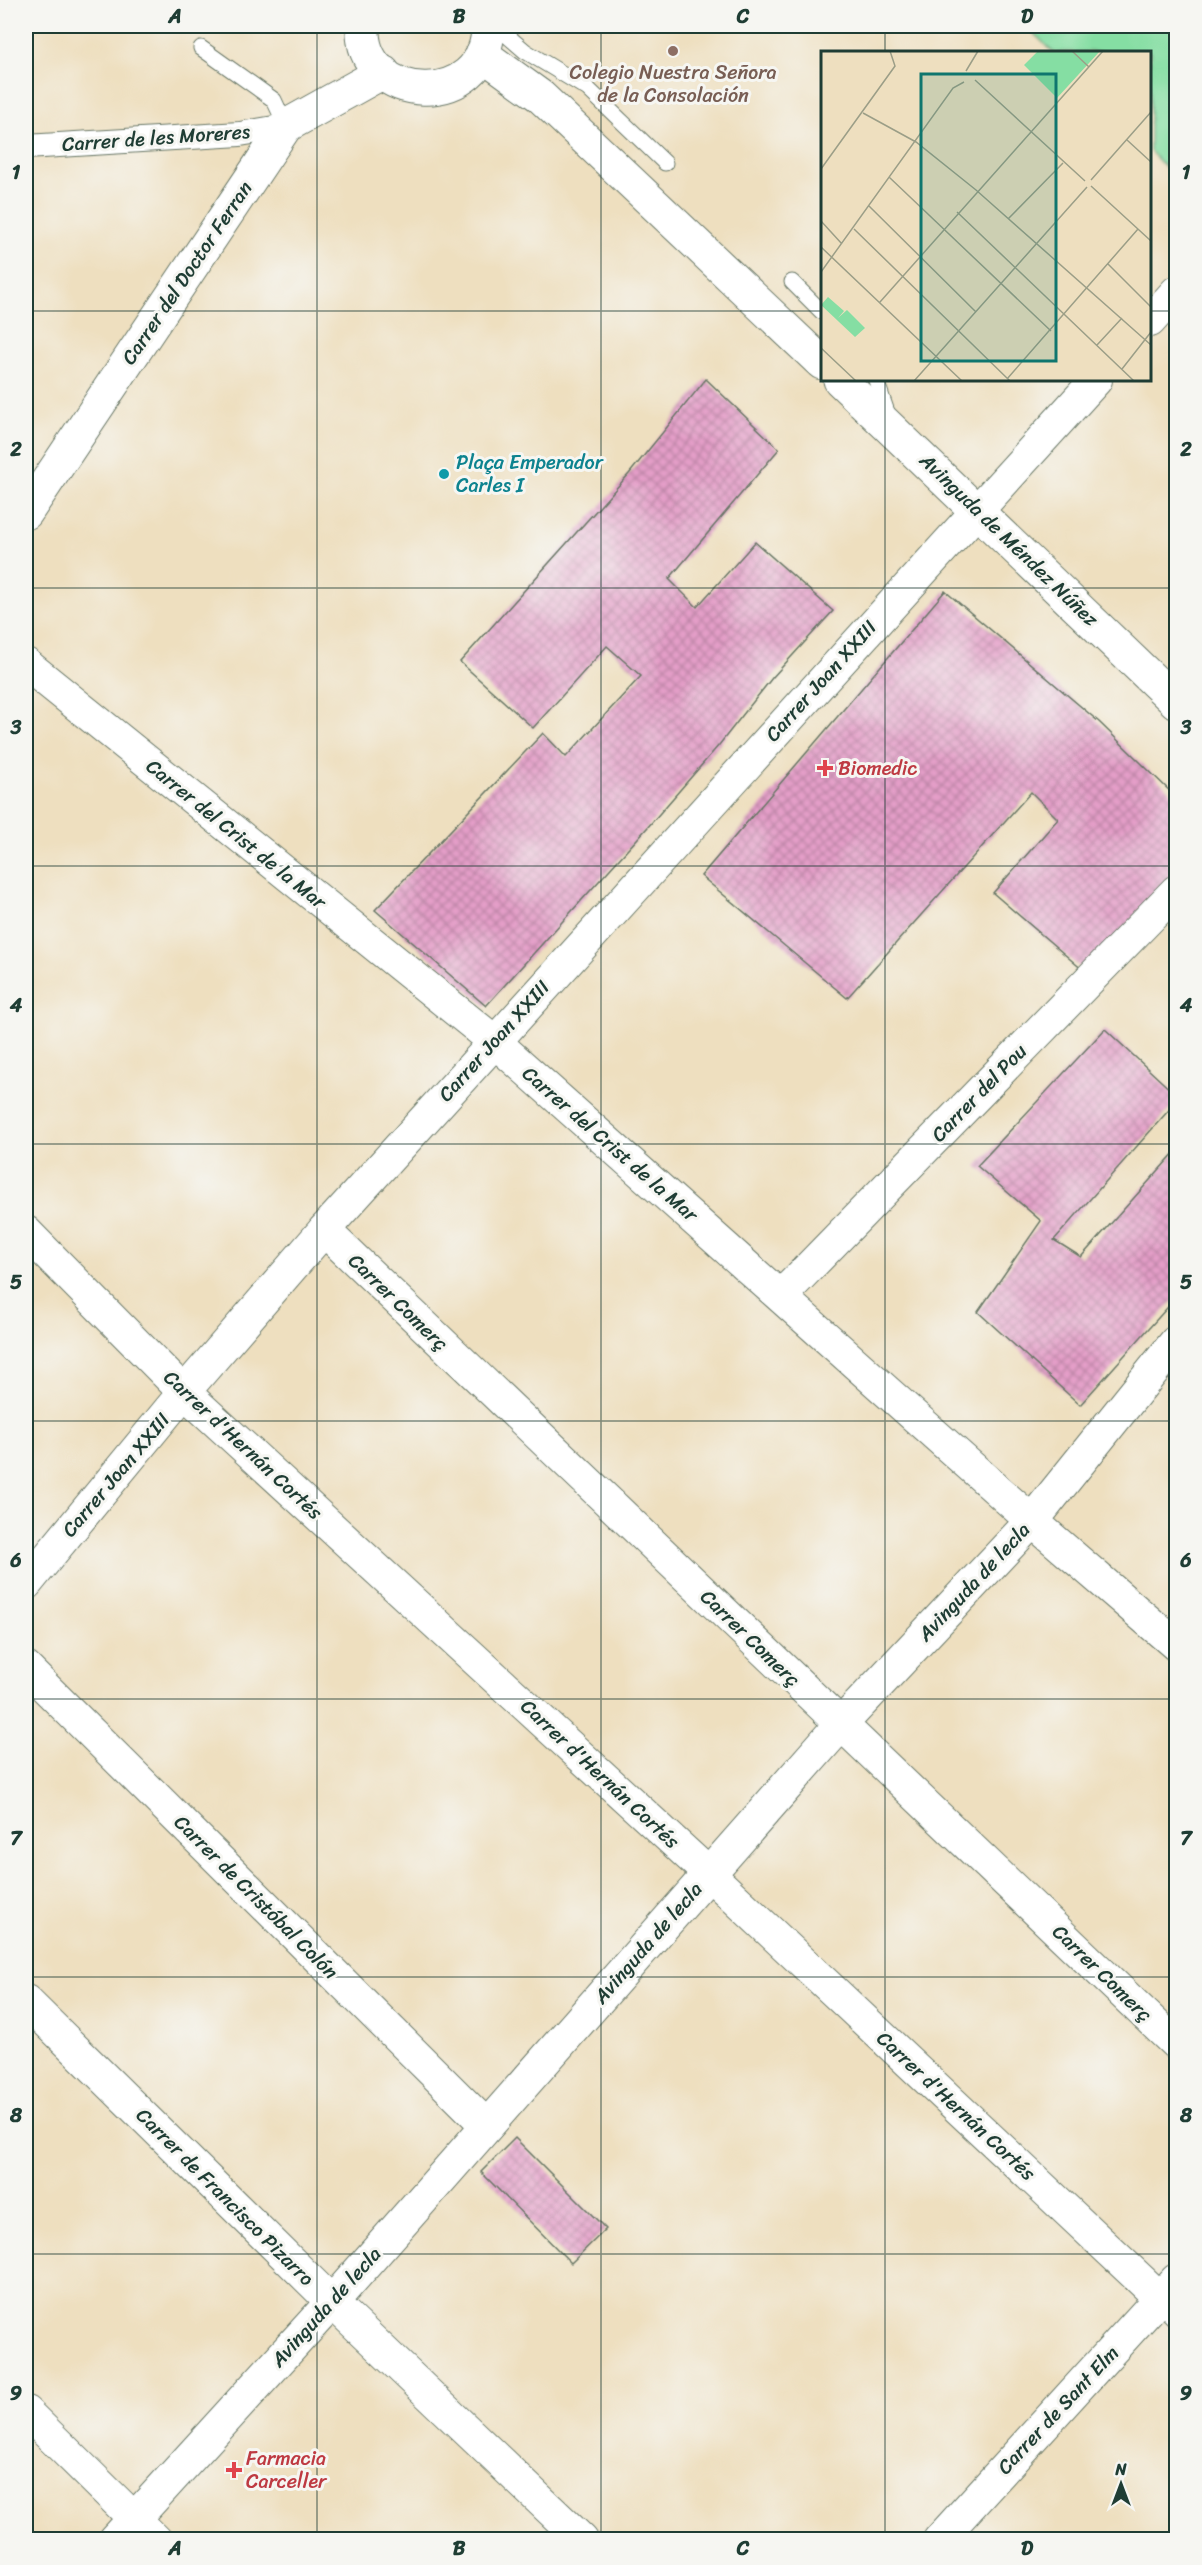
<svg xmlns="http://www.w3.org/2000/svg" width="1202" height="2565" font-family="Sriracha,sans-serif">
<defs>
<pattern id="building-cross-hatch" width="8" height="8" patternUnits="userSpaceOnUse" patternTransform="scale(1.5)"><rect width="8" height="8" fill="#e49ec8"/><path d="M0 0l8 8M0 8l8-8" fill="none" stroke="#b882a3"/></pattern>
</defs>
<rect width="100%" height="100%" fill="#f6f6f2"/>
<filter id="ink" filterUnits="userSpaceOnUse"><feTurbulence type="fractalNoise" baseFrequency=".0167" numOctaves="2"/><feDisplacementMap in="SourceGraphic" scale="12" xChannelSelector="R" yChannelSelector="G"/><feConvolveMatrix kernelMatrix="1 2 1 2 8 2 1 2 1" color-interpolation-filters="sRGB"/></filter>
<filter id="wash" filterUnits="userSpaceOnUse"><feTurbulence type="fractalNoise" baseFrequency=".008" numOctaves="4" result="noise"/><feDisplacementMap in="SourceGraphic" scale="24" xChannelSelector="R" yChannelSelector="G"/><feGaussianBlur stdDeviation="1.35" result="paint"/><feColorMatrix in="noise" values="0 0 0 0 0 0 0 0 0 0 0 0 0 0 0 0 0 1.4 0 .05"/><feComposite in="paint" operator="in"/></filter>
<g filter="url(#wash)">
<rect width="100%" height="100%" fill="#eedfbf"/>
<polygon fill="#85dea3" stroke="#528e6c" stroke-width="1.5" points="1026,26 1176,26 1176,179 1150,151 1150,52 1053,52"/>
<g id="blocks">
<g fill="url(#building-cross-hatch)">
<polygon points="706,379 779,449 669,579 697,607 755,542 833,611 772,678 719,745 647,828 486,1006 375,910 543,733 566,757 641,676 607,646 533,728 460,662 629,474"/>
<polygon points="945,591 1099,722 1176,797 1176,874 1084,971 993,893 1058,819 1031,792 847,998 701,876"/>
<polygon points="1105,1029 1176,1095 1176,1102 1054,1240 1081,1257 1176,1151 1176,1298 1080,1405 978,1312 1041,1221 977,1166"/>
<polygon points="515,2138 606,2229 571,2263 481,2172"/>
</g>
</g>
</g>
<g filter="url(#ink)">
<use href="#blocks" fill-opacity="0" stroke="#677665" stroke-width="1.5"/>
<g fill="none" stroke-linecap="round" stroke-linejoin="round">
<g stroke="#677665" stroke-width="17">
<g id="service">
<polyline points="496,26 525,51 588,89 665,163"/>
<polyline points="201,48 274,100 286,126"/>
<polyline points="792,282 822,312"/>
<polyline points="876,380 889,418"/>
</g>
</g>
<g stroke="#677665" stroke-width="26">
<g id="pedestrian">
<polyline points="26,147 240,134 286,126"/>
<polyline points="1160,2298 1176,2314"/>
</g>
</g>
<g stroke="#677665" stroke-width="34">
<g id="minor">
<polyline points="1150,321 1176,292"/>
<polyline points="26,664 494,1041 1032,1521 1176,1645"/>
<polyline points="324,1230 1176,2044"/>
<polyline points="26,1232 184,1392 709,1874 1160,2298"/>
<polyline points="782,1295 1176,891"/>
<polyline points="26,1584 184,1392 324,1230 1096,380"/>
<polyline points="26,1668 487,2126"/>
<polyline points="26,2001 332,2302 582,2540"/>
<polyline points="26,2412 156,2540"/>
<polyline points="939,2540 1176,2280"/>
</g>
</g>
<g stroke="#677665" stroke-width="35">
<g id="tertiary">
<path d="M363,26C359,106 488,112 488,26"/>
<polyline points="482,54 540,96 822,363"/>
<polyline points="840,380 1176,702"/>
<polyline points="26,513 286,126 383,72"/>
<polyline points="115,2540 332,2302 841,1724 1032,1521 1176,1342"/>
</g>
</g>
<use href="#service" stroke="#fff" stroke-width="15"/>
<use href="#pedestrian" stroke="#fff" stroke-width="24"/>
<use href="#minor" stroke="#fff" stroke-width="32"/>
<use href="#tertiary" stroke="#fff" stroke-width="33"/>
</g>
</g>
<path fill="none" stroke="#1f3d34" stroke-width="1.5" stroke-opacity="0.55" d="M317,26V2540M601,26V2540M885,26V52M26,311H822M1150,311H1176M885,380V2540M26,588H1176M26,866H1176M26,1144H1176M26,1421H1176M26,1699H1176M26,1977H1176M26,2254H1176"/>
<circle fill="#8d6e63" stroke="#f6f6f2" stroke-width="2" cx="673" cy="51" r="6"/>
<circle fill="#0f9aa8" stroke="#f6f6f2" stroke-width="2" cx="444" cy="474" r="6"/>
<g fill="#e0444e" stroke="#f6f6f2" stroke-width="2">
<path d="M822 759h6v6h6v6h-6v6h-6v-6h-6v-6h6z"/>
<path d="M231 2461h6v6h6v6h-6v6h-6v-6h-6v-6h6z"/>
</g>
<g text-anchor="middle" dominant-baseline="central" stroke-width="6" stroke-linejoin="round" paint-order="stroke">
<g font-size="20" fill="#785e54" stroke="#f6f6f2">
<text x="673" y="72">Colegio Nuestra Señora<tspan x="673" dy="23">de la Consolación</tspan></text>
</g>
<g font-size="20" fill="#1f3d34" stroke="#f6f6f2">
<text transform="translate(156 138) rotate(-4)">Carrer de les Moreres</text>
<text transform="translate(187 273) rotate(-56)">Carrer del Doctor Ferran</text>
<text transform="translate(1009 540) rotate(44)">Avinguda de Méndez Núñez</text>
<text transform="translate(821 681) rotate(-48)">Carrer Joan XXIII</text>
<text transform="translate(236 834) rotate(39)">Carrer del Crist de la Mar</text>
<text transform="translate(494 1041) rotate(-48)">Carrer Joan XXIII</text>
<text transform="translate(979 1093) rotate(-46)">Carrer del Pou</text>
<text transform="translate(610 1144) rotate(41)">Carrer del Crist de la Mar</text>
<text transform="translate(398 1302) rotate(44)">Carrer Comerç</text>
<text transform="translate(243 1445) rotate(43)">Carrer d'Hernán Cortés</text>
<text transform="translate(116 1475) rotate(-50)">Carrer Joan XXIII</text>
<text transform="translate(974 1582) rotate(-47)">Avinguda de lecla</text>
<text transform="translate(750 1638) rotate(44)">Carrer Comerç</text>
<text transform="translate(600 1774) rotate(43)">Carrer d'Hernán Cortés</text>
<text transform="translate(256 1897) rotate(45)">Carrer de Cristóbal Colón</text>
<text transform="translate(648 1943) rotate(-49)">Avinguda de lecla</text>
<text transform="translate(1102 1973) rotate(44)">Carrer Comerç</text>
<text transform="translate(956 2106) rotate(43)">Carrer d'Hernán Cortés</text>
<text transform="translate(225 2197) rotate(45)">Carrer de Francisco Pizarro</text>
<text transform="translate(326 2307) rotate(-48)">Avinguda de lecla</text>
<text transform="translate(1058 2410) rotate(-47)">Carrer de Sant Elm</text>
</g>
<g font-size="20" fill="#0d838f" stroke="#f6f6f2" text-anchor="start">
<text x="456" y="462">Plaça Emperador<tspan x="456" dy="23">Carles I</tspan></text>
</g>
<g font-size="20" fill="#be3a42" stroke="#f6f6f2" text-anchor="start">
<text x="838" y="768">Biomedic</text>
<text x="246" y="2458">Farmacia<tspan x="246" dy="23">Carceller</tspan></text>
</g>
</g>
<g transform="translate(821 51)">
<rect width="330" height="330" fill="#eedfbf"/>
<path d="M217,0H279L236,47L203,14ZM7,246L23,260L17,267L26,259L44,277L34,286L0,254Z" fill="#85dea3"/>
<path fill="none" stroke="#9b9e87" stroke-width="1.5" d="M251,0L268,16M145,20L157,0M154,29L264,130M42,62L95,91L155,139L330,294M306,89L330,111M0,118L74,15L69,0M68,126L230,280M270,129L330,61M270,135L330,190M48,155L155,261M136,161L313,330M187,168L242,112M0,170L21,193M33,178L189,330M0,196L141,330M287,213L330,256M0,221L132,37L143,31M59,251L282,0M276,294L301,267M0,297L35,330M301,318L330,281M186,328L317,178M93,330L266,136"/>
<path fill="#0f766e" fill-opacity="0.15" stroke="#0f766e" stroke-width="3" d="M100,23H235V310H100Z"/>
<rect width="330" height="330" fill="none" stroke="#1f3d34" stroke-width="3"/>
</g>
<rect width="1202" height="2565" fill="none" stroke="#f6f6f2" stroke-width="66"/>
<g transform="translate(1121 2484)" stroke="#f6f6f2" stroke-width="4.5" paint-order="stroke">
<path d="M0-4.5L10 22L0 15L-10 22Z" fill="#1f3d34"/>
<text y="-9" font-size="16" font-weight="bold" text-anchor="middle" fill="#1f3d34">N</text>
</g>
<rect x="33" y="33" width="1136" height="2499" fill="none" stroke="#1f3d34" stroke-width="2"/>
<g font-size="20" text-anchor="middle" font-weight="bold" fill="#1f3d34">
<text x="175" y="23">A</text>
<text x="459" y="23">B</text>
<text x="743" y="23">C</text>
<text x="1027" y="23">D</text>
<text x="16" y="179">1</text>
<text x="1186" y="179">1</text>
<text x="16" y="456">2</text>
<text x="1186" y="456">2</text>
<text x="16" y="734">3</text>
<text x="1186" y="734">3</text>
<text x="16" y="1012">4</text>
<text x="1186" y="1012">4</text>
<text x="16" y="1289">5</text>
<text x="1186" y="1289">5</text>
<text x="16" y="1567">6</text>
<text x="1186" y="1567">6</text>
<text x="16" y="1845">7</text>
<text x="1186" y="1845">7</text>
<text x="16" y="2122">8</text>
<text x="1186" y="2122">8</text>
<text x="16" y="2400">9</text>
<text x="1186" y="2400">9</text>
<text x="175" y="2555">A</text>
<text x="459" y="2555">B</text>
<text x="743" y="2555">C</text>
<text x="1027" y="2555">D</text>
</g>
</svg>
